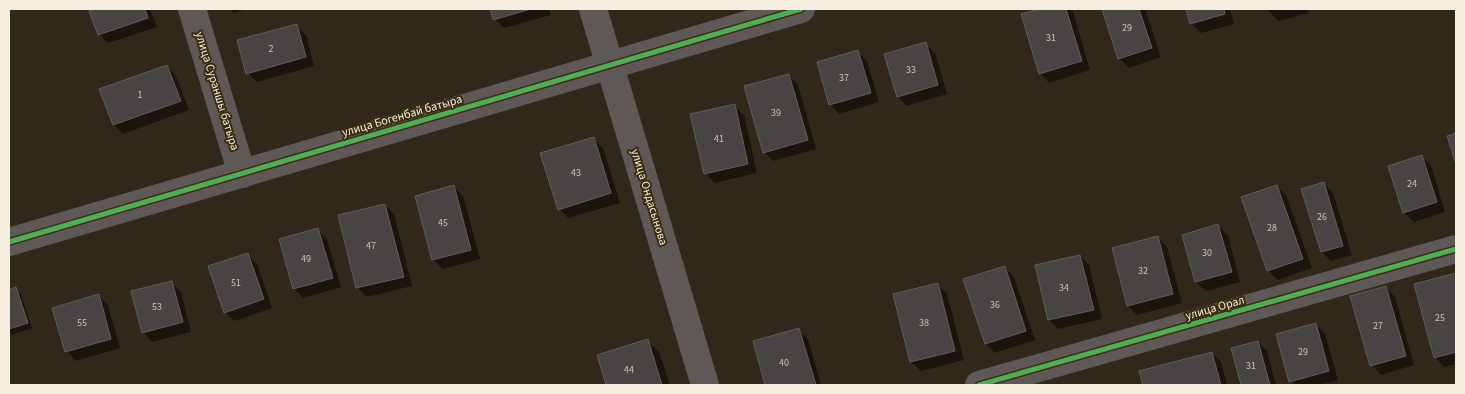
<svg xmlns="http://www.w3.org/2000/svg" width="1465" height="394" font-family="'Source Sans 3',sans-serif">
<rect width="100%" height="100%" fill="#30281a"/>
<g fill="#0007">
<polygon points="99,9 150,9 157,27 108,43 99,34 91,12"/>
<polygon points="229,9 247,9 234,13"/>
<polygon points="492,9 549,9 551,15 504,28 495,19"/>
<polygon points="1044,9 1069,9 1073,12 1090,70 1049,83 1040,73 1022,15"/>
<polygon points="1103,9 1145,9 1161,57 1129,68 1119,58"/>
<polygon points="1187,9 1230,9 1234,24 1201,33 1191,23"/>
<polygon points="1267,9 1308,9 1309,13 1278,21"/>
<polygon points="296,25 306,35 314,66 257,82 248,73"/>
<polygon points="925,44 935,53 947,94 907,106 898,97"/>
<polygon points="858,52 867,61 879,102 839,114 830,104"/>
<polygon points="167,66 176,76 189,110 123,134 114,125"/>
<polygon points="789,75 798,85 816,149 773,161 764,152"/>
<polygon points="734,106 744,115 757,173 715,183 705,173"/>
<polygon points="594,139 603,148 620,203 568,218 559,209"/>
<polygon points="1421,156 1431,166 1445,212 1414,222 1404,213 1390,167"/>
<polygon points="1324,183 1333,193 1352,255 1331,261 1322,252"/>
<polygon points="1277,186 1286,195 1312,268 1277,280 1268,270"/>
<polygon points="454,187 463,196 480,259 443,269 433,260 417,196"/>
<polygon points="385,205 394,214 412,286 367,297 358,288 340,216"/>
<polygon points="1218,226 1228,235 1240,282 1206,291 1196,282 1184,235"/>
<polygon points="318,230 327,239 341,287 303,298 294,289"/>
<polygon points="1158,237 1167,247 1182,303 1137,315 1128,306"/>
<polygon points="247,254 257,264 272,308 234,321 225,312"/>
<polygon points="1080,256 1089,265 1102,319 1058,329 1049,320"/>
<polygon points="1005,267 1014,277 1035,340 995,353 986,344"/>
<polygon points="1456,274 1456,364 1444,367 1435,357 1415,285"/>
<polygon points="171,282 181,292 191,332 152,342 143,332"/>
<polygon points="937,284 947,294 964,360 921,371 911,362 894,295"/>
<polygon points="1385,287 1395,297 1414,365 1381,375 1372,365"/>
<polygon points="16,289 21,294 32,328 11,335 9,333 9,291"/>
<polygon points="99,296 108,305 120,348 76,361 67,351"/>
<polygon points="1316,324 1325,334 1338,380 1319,385 1295,385 1291,381"/>
<polygon points="799,330 808,339 821,385 766,385 754,342"/>
<polygon points="647,340 659,352 670,385 608,385 598,355"/>
<polygon points="1258,342 1267,351 1276,385 1243,385 1233,349"/>
<polygon points="1212,353 1221,362 1227,385 1144,385 1141,372"/>
</g>
<g fill="#484443" stroke="#625d5d">
<polygon points="95,9 145,9 148,18 98,35 89,11"/>
<polygon points="490,9 531,9 493,20"/>
<polygon points="1039,9 1066,9 1082,61 1039,74 1021,14"/>
<polygon points="1102,9 1139,9 1152,48 1118,59"/>
<polygon points="1186,9 1224,9 1225,14 1190,24"/>
<polygon points="297,24 306,57 246,74 237,40"/>
<polygon points="926,42 938,85 897,97 884,54"/>
<polygon points="858,50 871,93 829,105 817,62"/>
<polygon points="167,65 181,101 113,125 99,89"/>
<polygon points="789,74 808,140 763,153 744,86"/>
<polygon points="735,104 748,164 704,174 690,114"/>
<polygon points="1456,133 1456,164 1447,136"/>
<polygon points="594,137 611,193 558,210 540,153"/>
<polygon points="1422,155 1437,202 1403,213 1388,166"/>
<polygon points="1324,182 1343,246 1321,252 1301,189"/>
<polygon points="454,185 471,250 432,260 415,196"/>
<polygon points="1277,185 1303,259 1267,271 1241,197"/>
<polygon points="385,204 404,277 356,288 338,215"/>
<polygon points="1218,224 1232,272 1195,282 1182,235"/>
<polygon points="318,228 333,278 293,289 279,239"/>
<polygon points="1158,236 1173,294 1127,306 1112,248"/>
<polygon points="248,253 264,299 224,313 208,266"/>
<polygon points="1080,255 1094,310 1048,320 1035,265"/>
<polygon points="1005,266 1026,331 985,344 963,279"/>
<polygon points="1456,273 1456,352 1434,358 1414,284"/>
<polygon points="172,281 183,322 142,333 131,291"/>
<polygon points="938,283 955,351 910,362 893,294"/>
<polygon points="1386,286 1406,356 1370,366 1350,296"/>
<polygon points="16,287 28,323 9,329 9,290"/>
<polygon points="99,294 111,339 65,352 52,308"/>
<polygon points="1316,323 1329,371 1289,382 1276,334"/>
<polygon points="799,328 816,385 765,385 753,341"/>
<polygon points="648,339 662,385 606,385 597,355"/>
<polygon points="1258,341 1270,385 1241,385 1231,348"/>
<polygon points="1212,352 1221,385 1143,385 1139,371"/>
</g>
<g fill="none" stroke-linecap="round" stroke-linejoin="round">
<g stroke="#5e5856" stroke-width="28">
<polyline points="192,9 242,174"/>
<polyline points="593,9 705,385"/>
<polyline points="9,242 801,9"/>
<polyline points="979,385 1456,249"/>
</g>
<g stroke="#392c11" stroke-width="8">
<g id="cycleway">
<polyline points="9,242 801,9"/>
<polyline points="979,385 1456,249"/>
</g>
</g>
<use href="#cycleway" stroke="#51ab58" stroke-width="5"/>
</g>
<g text-anchor="middle" dominant-baseline="central" stroke-width="4" stroke-linejoin="round" paint-order="stroke">
<g font-size="10" fill="#cac3b6">
<text x="1127" y="28">29</text>
<text x="1051" y="38">31</text>
<text x="271" y="49">2</text>
<text x="911" y="70">33</text>
<text x="844" y="78">37</text>
<text x="140" y="95">1</text>
<text x="776" y="113">39</text>
<text x="719" y="139">41</text>
<text x="576" y="173">43</text>
<text x="1412" y="184">24</text>
<text x="1322" y="217">26</text>
<text x="443" y="223">45</text>
<text x="1272" y="228">28</text>
<text x="371" y="246">47</text>
<text x="1207" y="253">30</text>
<text x="306" y="259">49</text>
<text x="1143" y="271">32</text>
<text x="236" y="283">51</text>
<text x="1064" y="288">34</text>
<text x="995" y="305">36</text>
<text x="157" y="307">53</text>
<text x="1440" y="318">25</text>
<text x="82" y="323">55</text>
<text x="924" y="323">38</text>
<text x="1378" y="326">27</text>
<text x="1303" y="352">29</text>
<text x="784" y="363">40</text>
<text x="1251" y="366">31</text>
<text x="629" y="370">44</text>
</g>
<g font-size="12" fill="#f5eddd" stroke="#392c11">
<text transform="translate(217 91) rotate(73)">улица Сураншы батыра</text>
<text transform="translate(402 116) rotate(-16)">улица Богенбай батыра</text>
<text transform="translate(649 197) rotate(73)">улица Ондасынова</text>
<text transform="translate(1215 308) rotate(-16)">улица Орал</text>
</g>
</g>
<rect width="1465" height="394" fill="none" stroke="#f5eddd" stroke-width="20"/>
</svg>
